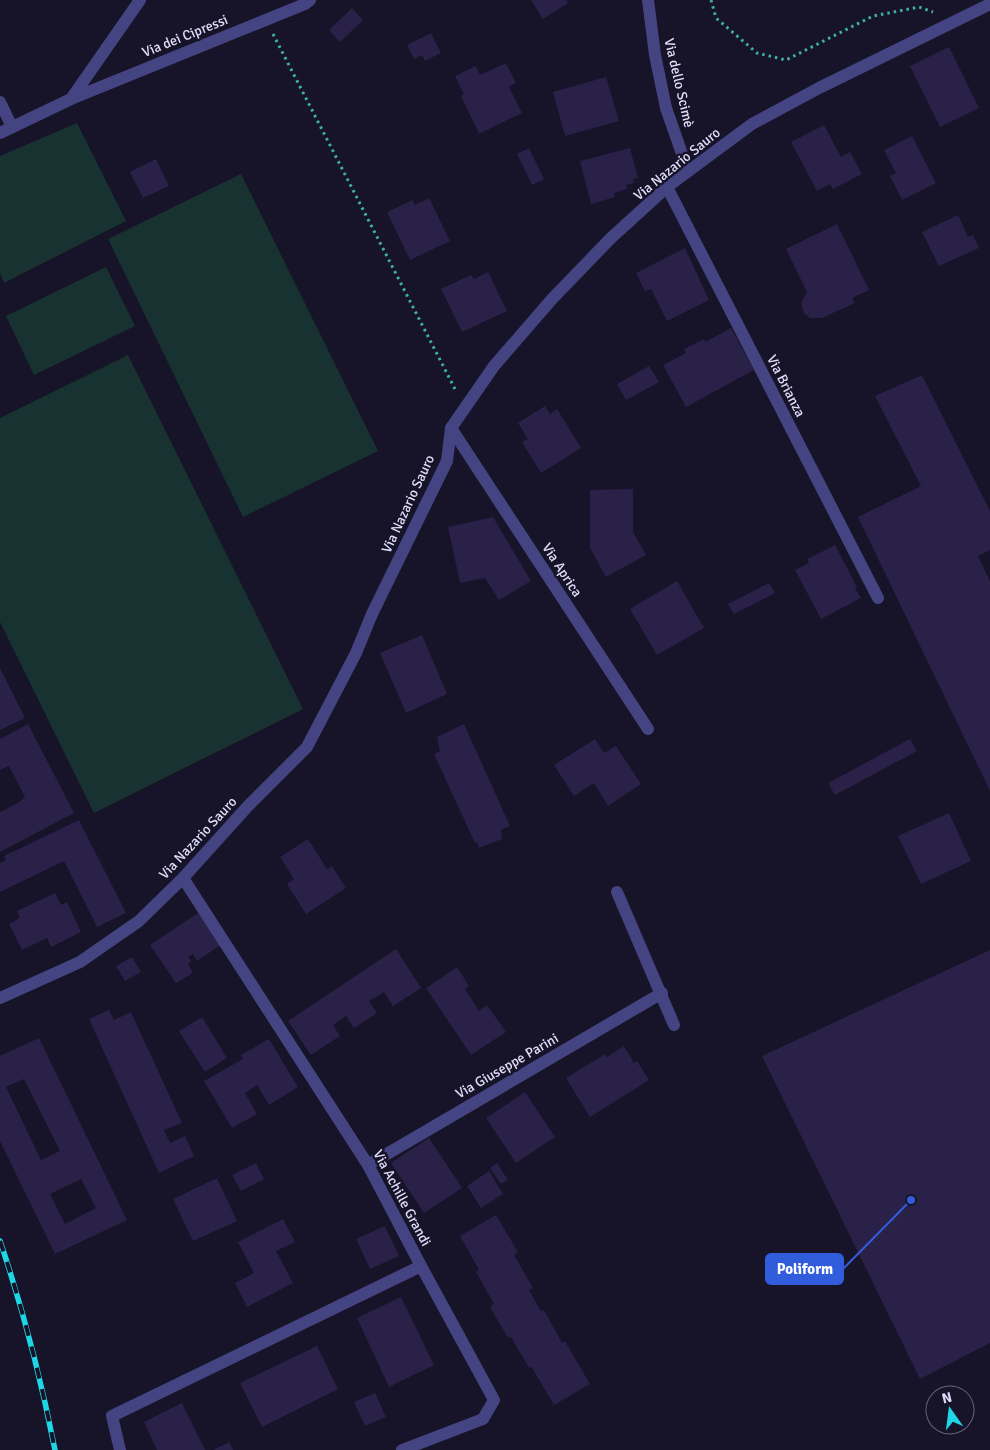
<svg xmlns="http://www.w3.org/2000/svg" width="990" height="1450" font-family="Signika,sans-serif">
<rect width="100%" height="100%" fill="#171328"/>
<g fill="#173230">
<polygon points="77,123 126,221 4,283 0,273 0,156"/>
<polygon points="241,174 378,451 243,517 108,239"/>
<polygon points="106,267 135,326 34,375 6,316"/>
<polygon points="128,355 303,709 94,813 0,622 0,418"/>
</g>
<g fill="#292147" fill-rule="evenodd">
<polygon points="531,0 566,0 568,3 543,19"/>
<polygon points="352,8 363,20 340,42 329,30"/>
<polygon points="431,33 441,53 425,61 422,55 414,59 407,45"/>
<polygon points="949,47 979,108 940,127 910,66"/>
<polygon points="506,63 516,83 509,87 522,113 479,134 461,96 464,94 455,76 476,66 480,75"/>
<polygon points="606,77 619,121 565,136 553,92"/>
<polygon points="824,125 841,157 850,152 862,174 833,189 830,184 817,191 791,142"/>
<polygon points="912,136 936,183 902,200 890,176 896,173 884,150"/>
<polygon points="529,148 544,179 532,185 517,154"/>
<polygon points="630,148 638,178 633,179 634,183 626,185 627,189 614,193 615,197 591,204 580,161"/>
<polygon points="156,159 169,186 143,198 130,172"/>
<polygon points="429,198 450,241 410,260 387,212 413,200 415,205"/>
<polygon points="958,215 968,237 973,235 979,248 939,266 922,232"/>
<polygon points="837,224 869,290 852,298 855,303 822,318 810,318 804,313 802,308 802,301 807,292 786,249"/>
<polygon points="685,248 709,300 667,321 651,289 645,291 636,273"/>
<polygon points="488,272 507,311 462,332 441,289 471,275 474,279"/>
<polygon points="731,328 754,370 686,407 663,365 686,353 684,349 704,339 705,342"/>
<polygon points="649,366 659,382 626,400 617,384"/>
<polygon points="922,375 990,511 990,550 978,556 990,581 990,791 858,517 921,486 875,396"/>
<polygon points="545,406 550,414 557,409 581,448 541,473 522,442 528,439 518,423"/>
<polygon points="633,489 633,532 646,555 606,577 590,548 590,490"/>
<polygon points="493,517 531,581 499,600 485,578 460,583 448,527"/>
<polygon points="835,545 857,587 855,588 861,598 821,619 795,570 809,563 807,559"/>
<polygon points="677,581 704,628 657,655 630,609"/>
<polygon points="769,583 775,593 734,614 728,604"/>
<polygon points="422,635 447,694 406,713 380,653"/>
<polygon points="0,668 25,718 0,730"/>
<polygon points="28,724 74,813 0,852 0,812 18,803 25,797 9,766 0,770 0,739"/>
<polygon points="464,724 510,826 501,830 502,839 479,848 477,842 475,843 434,754 440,751 437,737"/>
<polygon points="595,739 604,753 616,746 641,784 608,806 594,783 574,796 554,765"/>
<polygon points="910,739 917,751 835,795 828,783"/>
<polygon points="949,813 971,861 921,884 898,836"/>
<polygon points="79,820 126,913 97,927 64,861 0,892 0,863 6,860 4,856"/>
<polygon points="308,839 327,869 332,866 346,888 306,914 287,884 294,879 280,857"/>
<polygon points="55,893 61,905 67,902 81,932 51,947 47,938 22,950 9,924 20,918 17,911"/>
<polygon points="201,911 222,944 197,961 193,954 188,957 191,961 188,964 193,973 176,983 150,945"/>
<polygon points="396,949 421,988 393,1006 384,992 369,1001 377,1013 354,1028 346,1016 333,1025 340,1036 311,1055 288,1021"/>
<polygon points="990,950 990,1343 920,1379 762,1056"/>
<polygon points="132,957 141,972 125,981 116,966"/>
<polygon points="457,967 469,986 465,989 479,1011 487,1005 506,1032 471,1055 426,988"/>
<polygon points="109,1010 114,1020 131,1012 182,1123 164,1130 170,1143 185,1136 194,1156 159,1173 89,1019"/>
<polygon points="202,1017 227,1058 205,1072 179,1031"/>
<path d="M39,1038L127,1220L55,1254L0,1141V1056ZM24,1079L60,1151L41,1160L6,1087ZM81,1179L96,1208L65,1224L50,1194Z"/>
<polygon points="269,1039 298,1087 269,1105 257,1085 245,1093 257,1114 232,1128 204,1081 243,1059 241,1055"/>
<polygon points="624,1046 634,1063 637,1061 649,1080 590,1117 566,1078 605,1054 607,1057"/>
<polygon points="525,1092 555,1137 516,1163 486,1118"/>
<polygon points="429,1138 462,1188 424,1213 391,1163"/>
<polygon points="256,1163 264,1179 241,1191 232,1175"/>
<polygon points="497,1163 508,1180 501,1184 490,1168"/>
<polygon points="489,1171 503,1194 481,1208 467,1186"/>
<polygon points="217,1178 237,1221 193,1241 173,1199"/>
<polygon points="496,1215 518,1252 514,1255 533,1288 529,1290 541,1311 544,1310 562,1343 565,1341 590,1384 554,1405 531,1366 529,1368 511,1337 508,1338 490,1307 494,1304 476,1272 479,1270 460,1236"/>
<polygon points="283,1219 295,1242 276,1251 293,1283 247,1307 235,1283 254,1273 238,1242"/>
<polygon points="385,1226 399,1256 370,1269 356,1239"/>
<polygon points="401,1297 434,1365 389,1387 357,1318"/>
<polygon points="317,1346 338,1389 262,1427 240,1383"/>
<polygon points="375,1393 386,1417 365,1426 354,1402"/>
<polygon points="182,1403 205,1450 157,1450 144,1422"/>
<polygon points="229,1442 233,1450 213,1450"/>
</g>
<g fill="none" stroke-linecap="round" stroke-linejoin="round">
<g stroke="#3eb0a7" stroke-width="3" stroke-dasharray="2.5 4" stroke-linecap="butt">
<polyline points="711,0 716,18 757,53 786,60 873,16 919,7 933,12"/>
<polyline points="273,34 455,389"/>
</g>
<g stroke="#454482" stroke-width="12">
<polyline points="648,0 655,55 666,108 688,171"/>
<polyline points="71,99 140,0"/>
<polyline points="0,102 12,127"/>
<polyline points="0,133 71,99 305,4 310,0"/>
<polyline points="667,187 878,598"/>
<polyline points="451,428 648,729"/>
<polyline points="617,892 674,1025"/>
<polyline points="0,998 80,962 139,921 183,878 248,806 307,747 356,653 372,614 447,461 451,428 494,366 552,299 611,238 667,187 752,124 819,88 990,4"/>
<polyline points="368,1165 662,993"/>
<polyline points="120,1450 112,1416 421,1266 368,1165 183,878"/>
<polyline points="402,1450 483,1419 494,1400 421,1266"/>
</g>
<g stroke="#1fd6e7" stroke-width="5.5">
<path id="rail" d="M0,1241C23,1309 41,1379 55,1450"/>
</g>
<use href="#rail" stroke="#171328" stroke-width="4" stroke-dasharray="11" stroke-linecap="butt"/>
</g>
<g text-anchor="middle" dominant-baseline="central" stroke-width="5" stroke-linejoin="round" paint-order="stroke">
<g font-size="14" fill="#e1defb" stroke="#171328">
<text transform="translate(185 36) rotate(-22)">Via dei Cipressi</text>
<text transform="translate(679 83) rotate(77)">Via dello Scimè</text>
<text transform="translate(677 164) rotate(-39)">Via Nazario Sauro</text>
<text transform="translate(786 386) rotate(63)">Via Brianza</text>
<text transform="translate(408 504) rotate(-65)">Via Nazario Sauro</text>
<text transform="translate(562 570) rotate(57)">Via Aprica</text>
<text transform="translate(198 838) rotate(-47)">Via Nazario Sauro</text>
<text transform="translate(507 1066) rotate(-30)">Via Giuseppe Parini</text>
<text transform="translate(402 1198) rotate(62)">Via Achille Grandi</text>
</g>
</g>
<path fill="none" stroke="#315cdc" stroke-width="2" d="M911 1200L843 1269"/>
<circle fill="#315cdc" stroke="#171328" stroke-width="2" cx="911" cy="1200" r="5"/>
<rect fill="#315cdc" stroke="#315cdc" stroke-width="2" x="766" y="1254" width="77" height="30" rx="5"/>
<g font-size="15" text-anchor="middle" font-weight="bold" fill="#fff">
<text x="805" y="1274">Poliform</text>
</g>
<g transform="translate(950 1410) rotate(346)"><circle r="24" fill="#171328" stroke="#68647c"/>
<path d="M0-4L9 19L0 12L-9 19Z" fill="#1fd6e7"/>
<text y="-8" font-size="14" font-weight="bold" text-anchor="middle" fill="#e1defb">N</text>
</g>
</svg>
